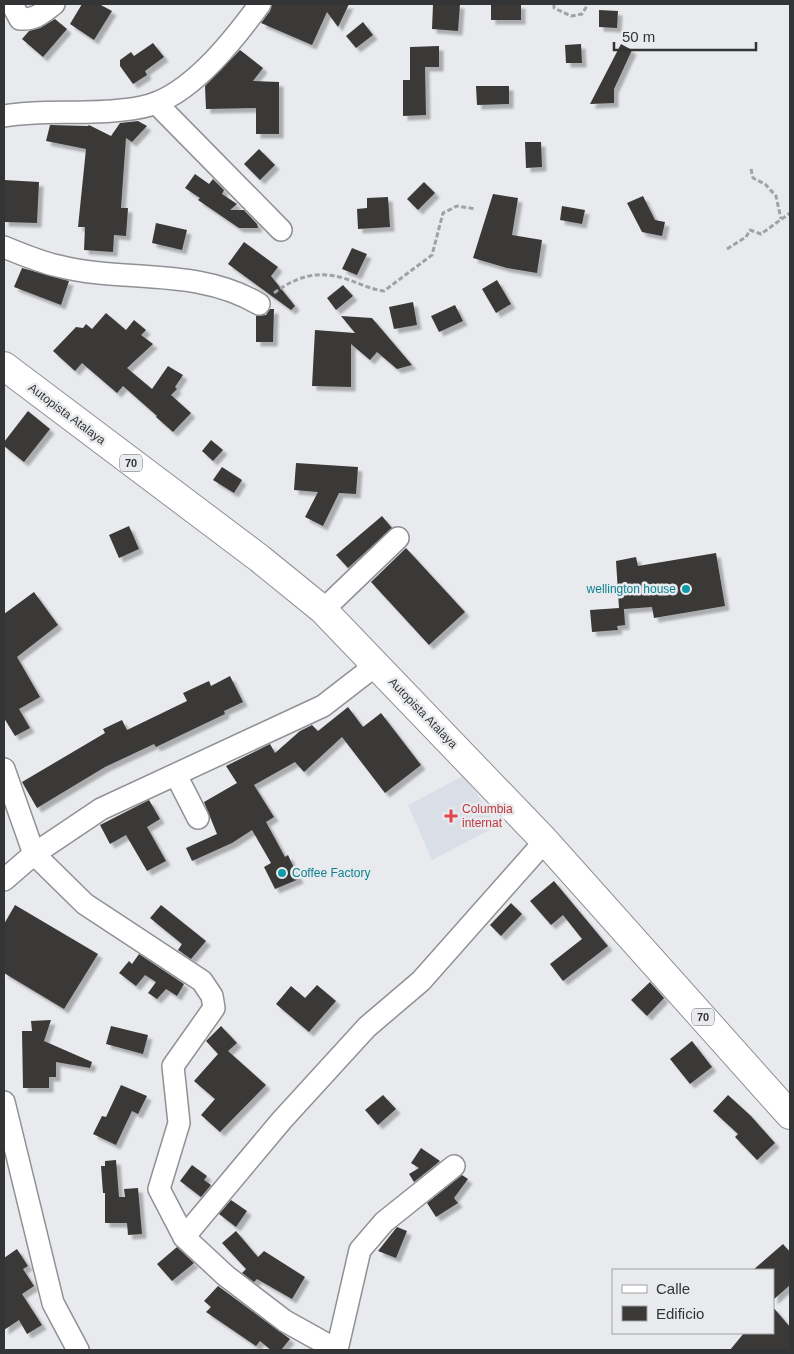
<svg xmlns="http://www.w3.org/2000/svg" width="794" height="1354" font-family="Arial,sans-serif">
<defs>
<filter id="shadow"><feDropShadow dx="4.5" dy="4.5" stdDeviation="1" flood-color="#0004"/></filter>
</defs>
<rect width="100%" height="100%" fill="#e8eaed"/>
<polygon fill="#d9dee7" points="465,775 497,826 432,860 408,805"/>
<g fill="#3b3937" filter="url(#shadow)">
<polygon points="82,4 99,4 112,11 94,40 70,24"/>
<polygon points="272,4 349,4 338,27 327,12 312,45 261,23 270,11"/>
<polygon points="433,4 460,4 458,31 432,29"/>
<rect x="491" y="4" width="30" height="16"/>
<polygon points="599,10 618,11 617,28 599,27"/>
<polygon points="55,19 67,29 43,57 22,39 29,31 40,28"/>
<polygon points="363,22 373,35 356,48 346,36"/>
<polygon points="153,43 164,57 145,71 147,75 133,84 120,66 120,60 131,52 134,56"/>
<polygon points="581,44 582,63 566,63 565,45"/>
<polygon points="621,44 632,50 614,89 614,103 590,104"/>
<polygon points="439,46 439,67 425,67 426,115 403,116 403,80 410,80 410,47"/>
<polygon points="240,50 263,68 253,81 279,82 279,134 256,134 256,108 206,109 205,86"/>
<polygon points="476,86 509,86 509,104 477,105"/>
<polygon points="138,121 147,126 132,142 126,138 121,208 128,208 126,236 114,235 113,252 84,250 85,227 78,227 86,149 46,141 50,125 88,126 89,125 111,136 120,123"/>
<polygon points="525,142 541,142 542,167 526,168"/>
<polygon points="259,149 275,165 260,180 244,164"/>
<polygon points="195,174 209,184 213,179 224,190 222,194 237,204 230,210 244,210 257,224 258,228 239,228 198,200 200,198 185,188"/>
<polygon points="4,180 39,182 37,223 4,222"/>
<polygon points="424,182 435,193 418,210 407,199"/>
<polygon points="493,194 518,198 512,235 542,240 537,273 507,268 473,258"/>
<polygon points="643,196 655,220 665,222 662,236 642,232 627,203"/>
<polygon points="388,197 390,227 358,229 357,209 367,208 367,198"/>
<polygon points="562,206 585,210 582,224 560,220"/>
<polygon points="156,223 187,230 182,250 152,243"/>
<polygon points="244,242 278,267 271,276 295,306 291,310 228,264"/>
<polygon points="352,248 367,254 357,275 342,269"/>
<polygon points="22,268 69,281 61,305 14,287"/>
<polygon points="497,280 511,304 496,313 482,289"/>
<polygon points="343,285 353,296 336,310 327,298"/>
<polygon points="413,302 417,325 394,329 389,307"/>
<polygon points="455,305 463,321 439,332 431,316"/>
<polygon points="270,309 274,309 273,342 256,342 256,316 266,315"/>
<polygon points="106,313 126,330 134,320 146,330 141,335 153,344 127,368 152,389 168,366 183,375 175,387 177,389 171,395 191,413 173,432 156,417 157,416 123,386 117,393 82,363 75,371 53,351 76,327 83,328 86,324 92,329"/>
<polygon points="341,316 372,318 412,365 397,369 377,352 370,360 351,344 351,387 312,386 315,330 355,333"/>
<polygon points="28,411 50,429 24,462 4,446 4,442"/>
<polygon points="211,440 223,450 213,461 202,451"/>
<polygon points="296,463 358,467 356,494 339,493 323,526 305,517 318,492 294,490"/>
<polygon points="222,467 242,480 234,493 213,480"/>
<polygon points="382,516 392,528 348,568 336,555"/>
<polygon points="129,526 139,549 119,558 109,535"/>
<polygon points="406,548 465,612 429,645 371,582"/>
<polygon points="716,553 725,606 654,618 652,607 624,609 625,625 617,626 618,630 592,632 590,610 619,608 616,561 636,557 638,566"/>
<polygon points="34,592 58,625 17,657 40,697 19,709 30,728 15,736 4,718 4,614"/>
<polygon points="230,676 243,702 224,711 225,714 156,747 154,744 105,767 37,808 22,782 105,733 103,729 122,720 127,730 187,701 183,693 209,681 211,686"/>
<polygon points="348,707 363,727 381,713 421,765 385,793 342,737 304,772 295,762 254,785 274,817 266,822 285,857 288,855 299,879 275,889 264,867 271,863 252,830 232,843 192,861 186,848 217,834 204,802 237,783 226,766 270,744 275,753 300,731 312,725 318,731"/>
<polygon points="149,800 160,819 147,827 166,861 147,871 126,835 110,844 100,825"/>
<polygon points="554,881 608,946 563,981 550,964 582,939 563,915 551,925 530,901"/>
<polygon points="511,903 522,914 501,936 490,925"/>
<polygon points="15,905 98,954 64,1009 4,973 4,924"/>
<polygon points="161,905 206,941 191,959 178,950 182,944 150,918"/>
<polygon points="139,954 184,984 177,996 166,989 157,999 148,993 156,982 145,975 136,986 119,973 129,961 132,964"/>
<polygon points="650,982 664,998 647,1016 631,1000"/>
<polygon points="317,985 336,1001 309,1032 276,1004 291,986 305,998"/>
<polygon points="51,1020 44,1041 92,1062 90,1068 56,1062 56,1077 49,1077 49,1088 23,1088 22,1031 32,1031 31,1021"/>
<polygon points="111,1026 148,1035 143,1054 106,1044"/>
<polygon points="221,1026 237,1043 228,1051 266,1085 220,1132 201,1115 215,1099 194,1081 218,1054 206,1041"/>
<polygon points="692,1041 712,1067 690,1084 670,1059"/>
<polygon points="121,1085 147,1096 138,1114 132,1111 116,1145 93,1134 102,1116 106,1117"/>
<polygon points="383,1095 396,1109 378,1125 365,1110"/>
<polygon points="728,1095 751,1116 775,1143 757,1160 735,1137 738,1134 713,1111"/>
<polygon points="421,1148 440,1161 414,1182 409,1174 419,1168 411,1163"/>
<polygon points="116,1160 119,1197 125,1197 124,1189 138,1188 142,1234 128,1235 127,1223 105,1223 105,1193 103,1193 101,1166 105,1166 105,1161"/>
<polygon points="192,1165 207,1176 204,1180 211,1185 201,1197 180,1181"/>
<polygon points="462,1175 468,1179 454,1198 458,1203 436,1217 427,1203"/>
<polygon points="231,1200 247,1211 236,1227 219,1214"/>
<polygon points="397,1227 407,1231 396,1258 378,1251"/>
<polygon points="236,1231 258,1257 264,1251 305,1277 292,1299 257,1279 254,1282 242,1273 246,1269 222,1243"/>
<polygon points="783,1244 790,1252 790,1285 773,1300 773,1270 753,1270"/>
<polygon points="177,1247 194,1263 172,1281 157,1264"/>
<polygon points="17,1249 28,1266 23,1269 34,1286 22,1294 42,1325 27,1334 19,1320 4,1330 4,1258"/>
<polygon points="218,1286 290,1339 281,1350 271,1350 260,1341 256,1346 206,1312 211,1307 204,1301"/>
<polygon points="773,1307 790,1327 790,1350 730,1350 744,1333 773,1333"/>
</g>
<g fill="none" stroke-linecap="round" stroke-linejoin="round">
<g stroke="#909194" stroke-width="24">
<g id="street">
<path d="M12,4L20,19C36,20 42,13 54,4"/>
<polyline points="156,103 281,230"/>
<path d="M4,116C43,109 83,115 122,110C133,109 146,107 156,103C197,87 235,38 260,4"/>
<path d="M4,247C21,254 40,262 58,266C125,283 197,267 259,304"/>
<polyline points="323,610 398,538"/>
<polyline points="4,769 34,854 85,904 202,981 212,996 214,1008 173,1066 179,1123 159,1189 184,1237 226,1276 285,1321 337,1350"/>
<polyline points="176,775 198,818"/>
<polyline points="4,880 34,854 101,809 323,706 376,665"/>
<polyline points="4,1102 53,1303 78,1350"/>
<polyline points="184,1237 282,1120 367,1027 421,981 545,841"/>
<polyline points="337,1350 360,1250 384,1222 454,1166"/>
</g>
</g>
<g stroke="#909194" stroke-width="30">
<polyline id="primary" points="4,366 259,558 323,610 545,841 790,1115"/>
</g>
<g stroke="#a0a2a4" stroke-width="3" stroke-dasharray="5 2.5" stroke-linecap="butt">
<polyline points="554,4 554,8 571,16 582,14 588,4"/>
<polyline points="751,169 753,178 765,184 776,196 781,219"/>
<polyline points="727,249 746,237 750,230 761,234 790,213"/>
<path d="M274,293C296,277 316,270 343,278C357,282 369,289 384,291L432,255L443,213L457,206L476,209"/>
</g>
<use href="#street" stroke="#fff" stroke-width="21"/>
<use href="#primary" stroke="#fff" stroke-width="28"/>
</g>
<g fill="#0f9aa8" stroke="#e8eaed" stroke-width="2">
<circle cx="686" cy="589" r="5"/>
<circle cx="282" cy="873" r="5"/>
</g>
<path fill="#e0444e" stroke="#e8eaed" stroke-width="2" d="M448.5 808.5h5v5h5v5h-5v5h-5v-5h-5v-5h5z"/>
<g text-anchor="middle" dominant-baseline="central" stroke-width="5" stroke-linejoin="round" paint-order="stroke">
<g fill="#e8eaed" stroke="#696b6c" stroke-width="1">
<rect x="120" y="454.5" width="22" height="17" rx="4"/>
<rect x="692" y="1008.5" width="22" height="17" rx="4"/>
</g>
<g font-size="11" font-weight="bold" fill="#333435">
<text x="131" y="463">70</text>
<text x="703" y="1017">70</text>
</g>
<g font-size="12" fill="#333435" stroke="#e8eaed">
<text transform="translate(67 414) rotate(37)">Autopista Atalaya</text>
<text transform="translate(423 713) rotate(46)">Autopista Atalaya</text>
</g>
<g font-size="12" fill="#0d838f" stroke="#e8eaed" text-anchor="end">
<text x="676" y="589">wellington house</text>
<text x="292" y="873" text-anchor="start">Coffee Factory</text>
</g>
<g font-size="12" fill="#be3a42" stroke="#e8eaed" text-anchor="start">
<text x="462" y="809">Columbia<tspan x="462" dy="14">internat</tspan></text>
</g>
</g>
<rect width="794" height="1354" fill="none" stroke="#333435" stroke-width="10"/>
<rect x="612" y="1269" width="162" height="65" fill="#e8eaed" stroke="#a0a1a3"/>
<rect x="622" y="1285" width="25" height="8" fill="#ffffff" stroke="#a0a1a3"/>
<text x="656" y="1294" font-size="15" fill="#333435">Calle</text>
<rect x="622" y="1306" width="25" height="15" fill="#3b3937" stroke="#a0a1a3"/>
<text x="656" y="1319" font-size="15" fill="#333435">Edificio</text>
<path d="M614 42v8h142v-8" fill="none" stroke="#333435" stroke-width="2.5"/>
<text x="622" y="42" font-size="15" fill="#333435" stroke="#e8eaed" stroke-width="4" paint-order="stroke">50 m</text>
</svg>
